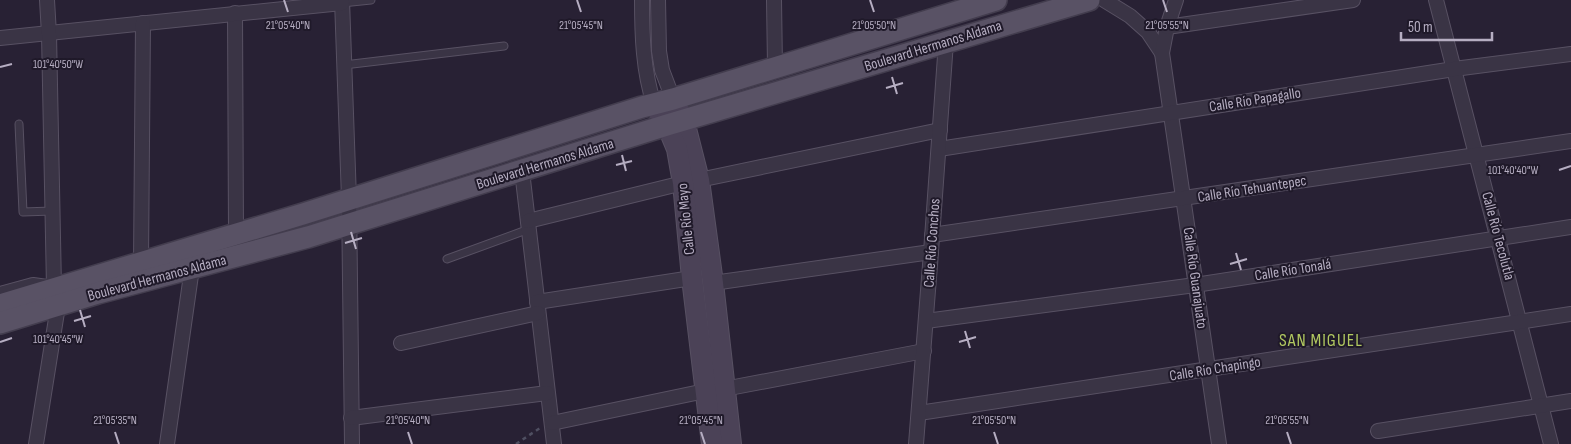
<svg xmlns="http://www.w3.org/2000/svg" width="1571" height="444" font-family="'Sofia Sans Condensed',sans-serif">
<rect width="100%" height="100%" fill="#282134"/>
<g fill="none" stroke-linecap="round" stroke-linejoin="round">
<g stroke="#585163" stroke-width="9">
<g id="lane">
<polyline points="342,3 371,0"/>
<polyline points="344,65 504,46"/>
<polyline points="19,124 23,212 52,211"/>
<polyline points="447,259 529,229"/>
</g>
</g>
<g stroke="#585163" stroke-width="16">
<g id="street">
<polyline points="342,0 349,199 352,444"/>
<path d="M642,0C642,34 643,71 654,104"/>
<polyline points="658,0 659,51 662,70 673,99"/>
<polyline points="774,0 775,66"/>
<polyline points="1104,0 1130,16 1148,32 1162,53"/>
<polyline points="1176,0 1167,27 1162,53 1219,444"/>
<polyline points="1436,0 1551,444"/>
<polyline points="235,13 236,234"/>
<polyline points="1167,27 1353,0"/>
<polyline points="0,38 342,3"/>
<polyline points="939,149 1454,69 1571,54"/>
<polyline points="522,171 554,444"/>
<polyline points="699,180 940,130"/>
<polyline points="528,221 683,183"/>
<polyline points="932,235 1571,141"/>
<polyline points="141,262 143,23"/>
<polyline points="713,283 931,252"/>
<polyline points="0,294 33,285 54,288 49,34 47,0"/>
<polyline points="537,302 692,278"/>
<polyline points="926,321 1195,285 1571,227"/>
<polyline points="401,343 538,313"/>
<polyline points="724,389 924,351"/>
<polyline points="919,413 1571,314"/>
<polyline points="351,418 547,393"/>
<polyline points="552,423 705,391"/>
<polyline points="1378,431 1571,401"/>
<polyline points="36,444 58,306"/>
<polyline points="167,444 192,268"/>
<polyline points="916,444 931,252 946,42"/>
</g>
</g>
<g stroke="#585163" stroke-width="22">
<g id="secondary">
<polyline points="673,99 684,121 699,180 713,283 731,444"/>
<polyline points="654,104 667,125 677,149 683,183 692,278 712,444"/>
</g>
</g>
<g stroke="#433d4e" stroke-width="24">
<g id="primary">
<polyline points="0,305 303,214 642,107 673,99 996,0"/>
<polyline points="0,323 98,293 308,237 667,125 1089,0"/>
</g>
</g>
<polyline stroke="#4f4f61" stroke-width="2.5" stroke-dasharray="4 4" stroke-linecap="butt" points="516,444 540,428"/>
<use href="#lane" stroke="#3a3445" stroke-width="7"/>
<use href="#street" stroke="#3a3445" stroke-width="14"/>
<use href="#secondary" stroke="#4b4257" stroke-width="20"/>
<use href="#primary" stroke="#595265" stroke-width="21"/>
</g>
<path fill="none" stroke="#b6aec2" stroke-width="2" d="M284,0L288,12M577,0L581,12M870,0L874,12M1163,0L1167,12M0,67L12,64M892,77L897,94M886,88L903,83M622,155L626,171M616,165L632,161M1559,170L1571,166M351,232L356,249M345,243L362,238M1236,253L1241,270M1230,264L1247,259M80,310L85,327M74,321L91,316M965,331L970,348M0,342L12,338M959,342L976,337M115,432L119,444M408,432L412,444M701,432L705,444M994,432L998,444M1287,432L1291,444"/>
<g text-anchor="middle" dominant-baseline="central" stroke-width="4" stroke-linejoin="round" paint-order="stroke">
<g font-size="15" fill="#b6aec2" stroke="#1f1929">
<text transform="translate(933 46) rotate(-17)">Boulevard Hermanos Aldama</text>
<text transform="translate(1255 100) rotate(-9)">Calle Río Papagallo</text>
<text transform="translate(545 164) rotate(-17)">Boulevard Hermanos Aldama</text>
<text transform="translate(1252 189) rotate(-9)">Calle Río Tehuantepec</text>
<text transform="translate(686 219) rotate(-96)">Calle Río Mayo</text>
<text transform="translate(1498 236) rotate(75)">Calle Río Tecolutla</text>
<text transform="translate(932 243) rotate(-86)">Calle Río Conchos</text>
<text transform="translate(1293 270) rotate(-9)">Calle Río Tonalá</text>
<text transform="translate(157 278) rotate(-15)">Boulevard Hermanos Aldama</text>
<text transform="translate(1195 278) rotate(82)">Calle Río Guanajuato</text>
<text transform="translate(1215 369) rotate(-9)">Calle Río Chapingo</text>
</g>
<g font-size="18" letter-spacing="1" fill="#b2c961" stroke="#1f1929">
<text x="1321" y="340">SAN MIGUEL</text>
</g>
</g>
<g font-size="12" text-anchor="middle" fill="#b6aec2" stroke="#1f1929" stroke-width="4" stroke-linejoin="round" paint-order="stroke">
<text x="288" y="29">21°05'40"N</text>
<text x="581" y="29">21°05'45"N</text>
<text x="874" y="29">21°05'50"N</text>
<text x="1167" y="29">21°05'55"N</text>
<text x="58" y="68">101°40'50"W</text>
<text x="1513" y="174">101°40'40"W</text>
<text x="58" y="343">101°40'45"W</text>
<text x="408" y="424">21°05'40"N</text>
<text x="701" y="424">21°05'45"N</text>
<text x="994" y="424">21°05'50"N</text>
<text x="1287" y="424">21°05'55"N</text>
<text x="115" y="424">21°05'35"N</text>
</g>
<path d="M1401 32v8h91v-8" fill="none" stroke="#b6aec2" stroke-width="2.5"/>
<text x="1408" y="32" font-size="15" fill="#b6aec2" stroke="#1f1929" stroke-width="4" paint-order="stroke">50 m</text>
</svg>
